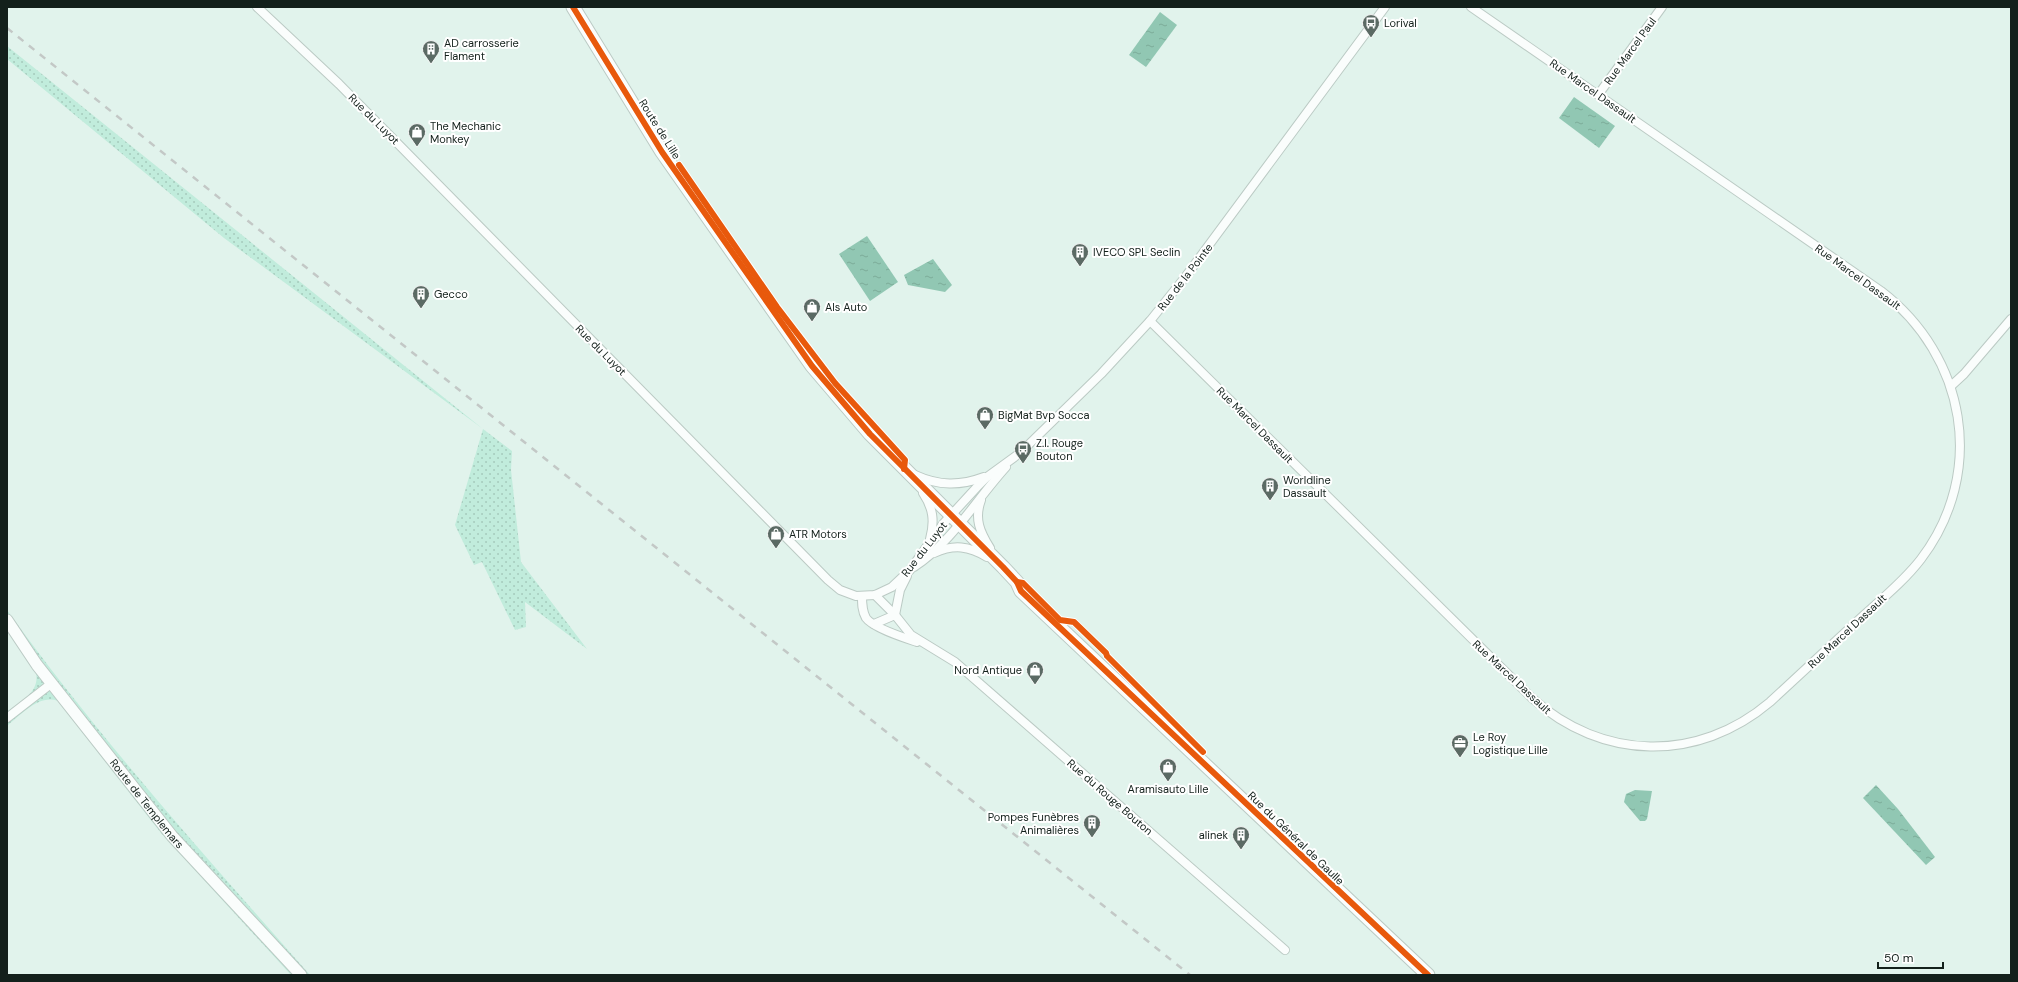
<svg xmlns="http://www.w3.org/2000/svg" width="2018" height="982" font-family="'DM Sans',sans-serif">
<defs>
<pattern id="grass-dots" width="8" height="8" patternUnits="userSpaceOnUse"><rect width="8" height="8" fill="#c1ecdc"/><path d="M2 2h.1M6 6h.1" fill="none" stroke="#a5cabc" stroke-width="1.8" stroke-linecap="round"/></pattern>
<pattern id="water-ripples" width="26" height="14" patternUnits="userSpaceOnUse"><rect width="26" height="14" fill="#91c7b3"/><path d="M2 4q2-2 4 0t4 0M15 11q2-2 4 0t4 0" fill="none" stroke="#7cab99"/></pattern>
</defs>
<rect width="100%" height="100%" fill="#e1f3ec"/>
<g fill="url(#grass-dots)">
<polygon points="7,46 483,429 512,451 511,470 521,562 587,649 525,602 526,627 515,630 482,562 474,565 455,525 483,429 224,238 7,59"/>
<path d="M7,610C99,738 206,857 310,975H291L161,833L58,701C39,694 21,715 7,726V712C21,701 40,692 36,673L7,630Z"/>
</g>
<g fill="url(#water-ripples)">
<polygon points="1160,12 1177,25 1146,67 1129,55"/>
<polygon points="1574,97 1615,126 1599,148 1559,118"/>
<polygon points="867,236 898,282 870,301 839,254"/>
<polygon points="933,259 952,285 945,292 908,285 904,275"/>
<polygon points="1876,785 1898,809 1935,857 1926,865 1863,798"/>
<polygon points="1635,790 1652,791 1647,819 1645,821 1640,821 1624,802 1626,794"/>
</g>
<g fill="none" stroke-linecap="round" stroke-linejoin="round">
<g stroke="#bbcac4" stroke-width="10">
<g id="minor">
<polyline points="257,7 339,84 828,580 840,590 856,596 875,595 892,587 910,570 943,524 977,487 987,477 1020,453 1101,374 1150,321 1186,276 1385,7"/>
<polyline points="1598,95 1662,7"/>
<path d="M1150,321L1532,698C1602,761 1698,763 1770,702C1801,673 1832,645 1863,616C1883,598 1905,580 1921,559C1987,472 1966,356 1881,291L1471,7"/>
<polyline points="1951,386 1964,374 2011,319"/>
<path d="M915,475C939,486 960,486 984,477"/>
<path d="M923,493C933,508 935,521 930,539"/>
<path d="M981,500C974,519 980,532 990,548"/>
<path d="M934,553C954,544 969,546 987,557"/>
<path d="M914,567C952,542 976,500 1006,467"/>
<polyline points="875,595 895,615 911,635 955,662 1285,950"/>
<path d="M862,596C862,604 862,611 866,618C873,628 905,638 917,642"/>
<polyline points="895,615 900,590 907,576"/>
<polyline points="874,624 895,615"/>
<polyline points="7,718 52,683"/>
</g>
</g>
<g stroke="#bbcac4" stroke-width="13">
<g id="secondary">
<path id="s1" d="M7,620L37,665L172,836L301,975"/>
</g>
</g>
<g stroke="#bbcac4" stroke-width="15">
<polyline id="primary" points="573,7 662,152 812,366 870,434 1003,567 1017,582 1021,591 1428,975"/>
</g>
<use href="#minor" stroke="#fafdfc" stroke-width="8"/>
<use href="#secondary" stroke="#fafdfc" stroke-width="11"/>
<use href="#primary" stroke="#fafdfc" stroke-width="13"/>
<polyline stroke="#c3c8c6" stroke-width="2.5" stroke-dasharray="7 7" stroke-linecap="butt" points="7,28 1190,975"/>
<g stroke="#fff" stroke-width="8">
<g id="cycleway">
<polyline points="573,7 662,152 812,366 870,434 1003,567 1017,582 1021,591 1428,975"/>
<polyline points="679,165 777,307 835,383 905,460 904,469"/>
<polyline points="1017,582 1023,583 1060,620 1074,622 1106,653 1107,656 1203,752"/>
</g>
</g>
<use href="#cycleway" stroke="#e8590c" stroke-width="6"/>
</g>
<defs>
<g id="bus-pin" transform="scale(0.9)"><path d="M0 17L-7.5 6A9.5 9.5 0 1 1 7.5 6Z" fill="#5b6a64" stroke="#fff"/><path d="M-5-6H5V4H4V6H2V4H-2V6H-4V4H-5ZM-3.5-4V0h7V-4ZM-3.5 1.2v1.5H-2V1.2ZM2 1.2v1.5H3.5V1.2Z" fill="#fff"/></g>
<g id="building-pin" transform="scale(0.9)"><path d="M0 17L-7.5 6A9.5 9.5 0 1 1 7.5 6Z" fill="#5b6a64" stroke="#fff"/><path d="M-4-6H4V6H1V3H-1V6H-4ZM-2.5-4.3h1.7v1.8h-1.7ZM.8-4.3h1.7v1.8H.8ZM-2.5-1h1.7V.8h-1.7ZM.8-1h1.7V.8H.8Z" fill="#fff"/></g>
<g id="shop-pin" transform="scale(0.9)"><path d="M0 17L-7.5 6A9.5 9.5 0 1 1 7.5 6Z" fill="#5b6a64" stroke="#fff"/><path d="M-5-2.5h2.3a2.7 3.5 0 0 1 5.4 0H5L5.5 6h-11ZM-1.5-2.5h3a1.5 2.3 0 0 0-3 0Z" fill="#fff"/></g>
<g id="office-pin" transform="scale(0.9)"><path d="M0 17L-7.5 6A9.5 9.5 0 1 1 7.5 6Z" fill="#5b6a64" stroke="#fff"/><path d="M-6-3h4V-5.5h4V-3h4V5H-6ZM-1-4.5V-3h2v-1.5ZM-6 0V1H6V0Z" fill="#fff"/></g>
</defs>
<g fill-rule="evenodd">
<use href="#bus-pin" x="1371" y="23"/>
<use href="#building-pin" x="431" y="49"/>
<use href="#shop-pin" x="417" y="132"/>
<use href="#building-pin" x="1080" y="252"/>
<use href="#building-pin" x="421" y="294"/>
<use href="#shop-pin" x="812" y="307"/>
<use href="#shop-pin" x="985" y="415"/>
<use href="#bus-pin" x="1023" y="449"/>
<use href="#building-pin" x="1270" y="486"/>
<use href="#shop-pin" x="776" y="534"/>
<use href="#shop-pin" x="1035" y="670"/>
<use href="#office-pin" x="1460" y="743"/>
<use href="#shop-pin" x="1168" y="767"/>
<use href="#building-pin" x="1092" y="823"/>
<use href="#building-pin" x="1241" y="835"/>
</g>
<g text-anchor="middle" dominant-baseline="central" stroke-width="4" stroke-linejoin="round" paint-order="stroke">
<g font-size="11" fill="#13201b" stroke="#fff" text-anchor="start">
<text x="1384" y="23">Lorival</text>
<text x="444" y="43">AD carrosserie<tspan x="444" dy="13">Flament</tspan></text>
<text x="430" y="126">The Mechanic<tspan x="430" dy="13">Monkey</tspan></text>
<text x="1093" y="252">IVECO SPL Seclin</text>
<text x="434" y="294">Gecco</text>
<text x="825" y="307">Als Auto</text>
<text x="998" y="415">BigMat Bvp Socca</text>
<text x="1036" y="443">Z.I. Rouge<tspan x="1036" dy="13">Bouton</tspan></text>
<text x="1283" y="480">Worldline<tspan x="1283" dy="13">Dassault</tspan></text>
<text x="789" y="534">ATR Motors</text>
<text x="1022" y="670" text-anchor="end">Nord Antique</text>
<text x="1473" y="737">Le Roy<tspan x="1473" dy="13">Logistique Lille</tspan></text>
<text x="1168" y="789" text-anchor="middle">Aramisauto Lille</text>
<text x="1079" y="817" text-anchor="end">Pompes Funèbres<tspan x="1079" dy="13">Animalières</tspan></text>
<text x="1228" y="835" text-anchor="end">alinek</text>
</g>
<g font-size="11" fill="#13201b" stroke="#fff">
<text transform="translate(1630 51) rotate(-54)">Rue Marcel Paul</text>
<text transform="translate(1593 91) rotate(35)">Rue Marcel Dassault</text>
<text transform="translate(374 119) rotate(45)">Rue du Luyot</text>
<text transform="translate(660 129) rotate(58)">Route de Lille</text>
<text transform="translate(1185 277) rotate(-52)">Rue de la Pointe</text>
<text transform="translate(1858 277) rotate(36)">Rue Marcel Dassault</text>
<text transform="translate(601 350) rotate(45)">Rue du Luyot</text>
<text transform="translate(1255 425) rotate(45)">Rue Marcel Dassault</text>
<text transform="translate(924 549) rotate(-52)">Rue du Luyot</text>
<text transform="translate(1847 631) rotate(-43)">Rue Marcel Dassault</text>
<text transform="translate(1512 677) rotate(43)">Rue Marcel Dassault</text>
<text transform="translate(1110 797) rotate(41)">Rue du Rouge Bouton</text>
<text stroke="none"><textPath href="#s1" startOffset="231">Route de Templemars</textPath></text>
<text transform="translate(1296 838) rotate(44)">Rue du Général de Gaulle</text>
</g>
</g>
<rect width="2018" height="982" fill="none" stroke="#13201b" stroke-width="16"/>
<path d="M1878 962v6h65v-6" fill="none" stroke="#13201b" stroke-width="2"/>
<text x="1884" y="962" font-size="12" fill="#13201b" stroke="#ffffff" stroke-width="3" paint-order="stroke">50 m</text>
</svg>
